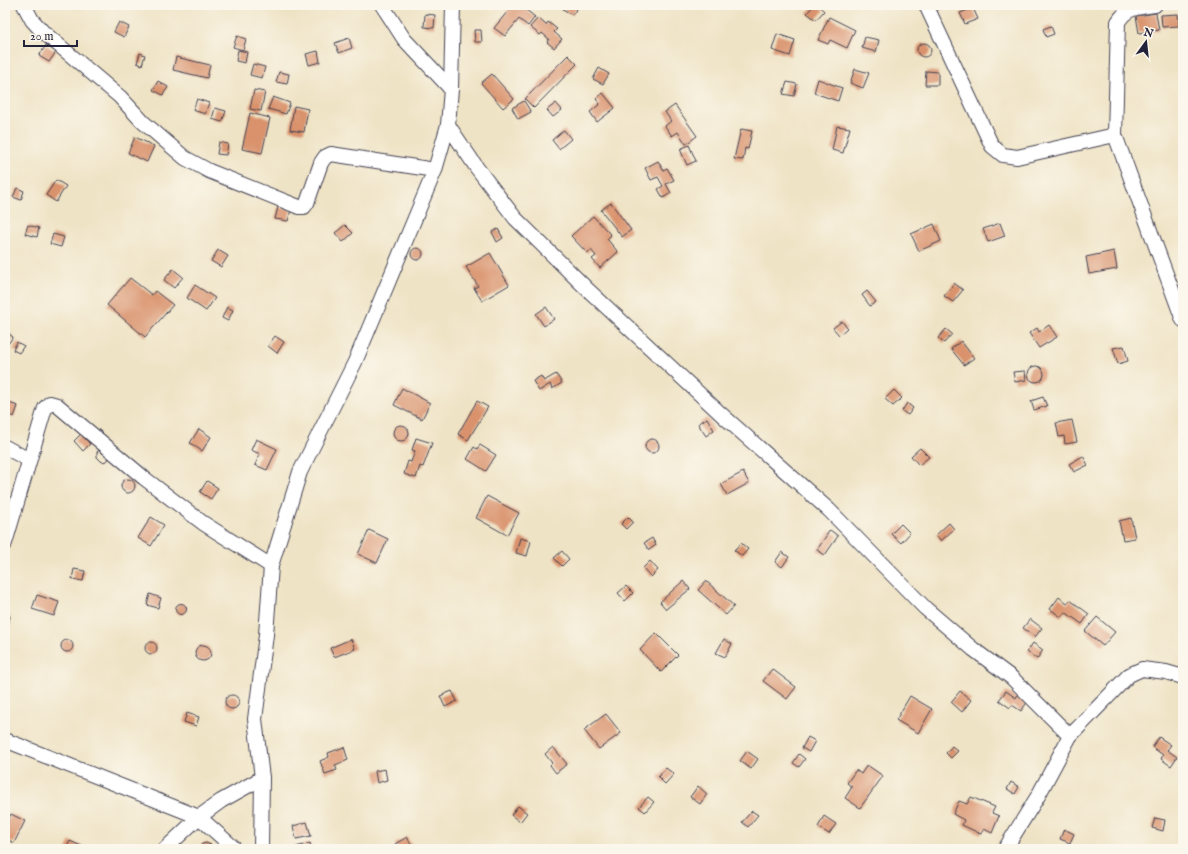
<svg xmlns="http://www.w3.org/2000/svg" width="1188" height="854" font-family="'IM FELL English',serif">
<rect width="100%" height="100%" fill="#fbf7ec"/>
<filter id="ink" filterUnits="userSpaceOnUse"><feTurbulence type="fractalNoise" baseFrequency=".025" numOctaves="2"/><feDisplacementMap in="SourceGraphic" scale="8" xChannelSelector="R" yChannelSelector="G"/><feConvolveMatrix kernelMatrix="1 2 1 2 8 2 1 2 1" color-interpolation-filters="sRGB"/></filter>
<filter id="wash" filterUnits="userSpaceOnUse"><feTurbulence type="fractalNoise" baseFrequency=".012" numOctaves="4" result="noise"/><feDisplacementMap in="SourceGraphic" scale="16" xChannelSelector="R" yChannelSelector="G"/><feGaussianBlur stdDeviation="0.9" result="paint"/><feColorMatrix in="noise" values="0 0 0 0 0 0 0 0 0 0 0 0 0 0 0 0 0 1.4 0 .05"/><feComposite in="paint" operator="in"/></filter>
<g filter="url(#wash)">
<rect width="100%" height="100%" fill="#efe3c5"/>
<g id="blocks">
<g fill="#d9926c">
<polygon points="513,5 520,5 535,17 528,26 519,19 505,36 494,28"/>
<polygon points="566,5 578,5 579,6 572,15 563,9"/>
<polygon points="814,5 818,5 824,11 816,20 807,13"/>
<polygon points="973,8 978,19 965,24 960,13"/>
<polygon points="1156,13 1159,30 1139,33 1136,16"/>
<polygon points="425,14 435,15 434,28 424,27"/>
<polygon points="1178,14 1179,26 1162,27 1161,15"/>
<polygon points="829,17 855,30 847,48 830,40 828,44 818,40"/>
<polygon points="538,18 546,25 548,22 557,29 554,32 562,39 554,48 547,42 549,39 542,33 540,35 530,27"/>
<polygon points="119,22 129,27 124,37 114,32"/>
<polygon points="1051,26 1054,34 1046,37 1043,29"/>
<polygon points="474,30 481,30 482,42 475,42"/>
<polygon points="777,34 795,40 790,56 772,50"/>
<polygon points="237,36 246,39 243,50 233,47"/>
<polygon points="865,37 879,40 876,52 862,48"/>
<polygon points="349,38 352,48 339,53 335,43"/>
<circle cx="924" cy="50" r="7"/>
<polygon points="46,45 56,52 49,62 39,56"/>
<polygon points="238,50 247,52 245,63 236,61"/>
<polygon points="318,51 320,62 309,65 306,54"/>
<polygon points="140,53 145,55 142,65 137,63"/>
<polygon points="568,55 577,64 534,108 525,99"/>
<polygon points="176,57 210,65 207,78 173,70"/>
<polygon points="253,64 265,67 262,78 250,75"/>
<polygon points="599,68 609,74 603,84 593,79"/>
<polygon points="855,69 869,73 863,88 850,83"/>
<polygon points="926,71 938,72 938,85 925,85"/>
<polygon points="279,72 289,74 287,84 276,82"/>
<polygon points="492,74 514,99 503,108 481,83"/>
<polygon points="818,79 842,88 838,101 814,93"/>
<polygon points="158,81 168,87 163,95 153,90"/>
<polygon points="787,82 797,84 794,96 783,94"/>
<polygon points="254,90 265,92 261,111 250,109"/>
<polygon points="603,93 615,108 597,122 590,112 600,104 596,99"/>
<polygon points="273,97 290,103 286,114 268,109"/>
<polygon points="197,99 209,103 205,114 193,110"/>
<polygon points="524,101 531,112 518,119 512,108"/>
<polygon points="556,103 562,110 553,117 547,110"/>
<polygon points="675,105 697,136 686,144 678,132 672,136 665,126 671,121 665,112"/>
<polygon points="294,106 308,109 304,132 290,130"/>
<polygon points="215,108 226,111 222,122 212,119"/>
<polygon points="250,113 270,118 262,153 242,149"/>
<polygon points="837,126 850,128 843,153 832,150"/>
<polygon points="741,129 752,131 748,149 745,148 743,160 734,159"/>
<polygon points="564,130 571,139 559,149 552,140"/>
<polygon points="135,137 154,146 147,162 128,153"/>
<polygon points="219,142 228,144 226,155 217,154"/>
<polygon points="689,145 696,161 687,165 680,149"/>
<polygon points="658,161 663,170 667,168 674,180 666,184 671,193 663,198 658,189 663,186 658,177 651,180 645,168"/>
<polygon points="56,180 66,186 56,202 46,195"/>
<polygon points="17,188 24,191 21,200 13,197"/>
<polygon points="611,203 631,230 622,237 601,210"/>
<polygon points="278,207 291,210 288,221 275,219"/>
<polygon points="593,216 611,235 607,239 618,252 600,268 592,259 596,256 591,250 587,253 571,236"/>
<polygon points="1000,223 1005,236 988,242 983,229"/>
<polygon points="934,224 941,241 919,251 911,234"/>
<polygon points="28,225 39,228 37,237 25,234"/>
<polygon points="345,225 353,233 343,242 335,233"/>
<polygon points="498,229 503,238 497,242 492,232"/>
<polygon points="53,234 64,237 61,247 50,244"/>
<circle cx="417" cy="254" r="6"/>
<polygon points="218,250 228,256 221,267 211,261"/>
<polygon points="1114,251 1117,269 1089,274 1086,257"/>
<polygon points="490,253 509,285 482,301 474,288 478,286 466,267"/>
<polygon points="173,269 183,277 174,288 164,280"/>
<polygon points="130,278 152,295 155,291 173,305 145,337 107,305"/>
<polygon points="954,283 963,290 953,302 944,296"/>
<polygon points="195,285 215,298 206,311 187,298"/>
<polygon points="867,291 876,302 870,306 862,295"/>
<polygon points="227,307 233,310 228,321 222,318"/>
<polygon points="546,307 554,319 544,326 536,314"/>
<polygon points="842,321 847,328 839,335 833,328"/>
<polygon points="1049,325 1057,337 1039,348 1029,333 1037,328 1039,332"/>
<polygon points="946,329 952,334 944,343 938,338"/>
<polygon points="7,332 13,337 8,344 5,342 5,335"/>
<polygon points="275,336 284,342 277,353 268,346"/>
<polygon points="961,341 974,358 964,365 951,349"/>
<polygon points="17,342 24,346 19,353 13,350"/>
<polygon points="1124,346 1128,361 1118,364 1113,348"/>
<circle cx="1036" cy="374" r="8"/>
<polygon points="1025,371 1026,380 1015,382 1013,372"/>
<polygon points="556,374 562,383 552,389 550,384 539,391 533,381 541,376 544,381"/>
<polygon points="402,388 430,403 422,419 394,405"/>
<polygon points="894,390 902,398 893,406 885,399"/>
<polygon points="1043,397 1047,406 1034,410 1031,401"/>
<polygon points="477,401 488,407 468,440 458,434"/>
<polygon points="9,403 18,406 14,417 5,414"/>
<polygon points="907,403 913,408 908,415 902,411"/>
<polygon points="707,418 714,430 706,436 698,424"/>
<polygon points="1072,420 1077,442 1065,444 1064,436 1059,437 1056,423"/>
<circle cx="401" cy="433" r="8"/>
<polygon points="199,429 211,437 202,451 190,443"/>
<polygon points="81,434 90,444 83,451 74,441"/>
<polygon points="416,438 432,443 423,467 420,466 416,478 404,474 408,461 411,462 415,451 412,450"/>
<circle cx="652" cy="446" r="7"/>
<polygon points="256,439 277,449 267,470 255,465 260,454 251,450"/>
<polygon points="480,445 496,455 486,471 467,459 474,447 477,449"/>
<polygon points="920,448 929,457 919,465 911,456"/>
<polygon points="100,449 110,457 107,461 102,462 97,457 97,452"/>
<polygon points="1083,456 1088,465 1074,472 1069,464"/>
<polygon points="743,472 749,483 727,495 721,484"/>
<circle cx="128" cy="486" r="7"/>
<polygon points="207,481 218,488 211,499 200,492"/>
<polygon points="487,496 519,513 507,535 476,518"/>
<polygon points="151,517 164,525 151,546 138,538"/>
<polygon points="628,517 633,522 626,529 621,524"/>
<polygon points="1131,518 1135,538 1123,540 1119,521"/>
<polygon points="949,523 954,529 941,541 936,535"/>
<polygon points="901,524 910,533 901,543 891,534"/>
<polygon points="369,530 388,539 377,563 358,554"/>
<polygon points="830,530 838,536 825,555 817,550"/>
<polygon points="520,538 531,541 527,556 516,553"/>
<polygon points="652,538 656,545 649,550 644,543"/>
<polygon points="741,543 748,549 742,556 734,550"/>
<polygon points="562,551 569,559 562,566 554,558"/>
<polygon points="782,552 789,557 782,567 775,562"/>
<polygon points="650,561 658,570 651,577 643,568"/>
<polygon points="74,569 85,571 83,581 72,579"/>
<polygon points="683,581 690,589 666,609 660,602"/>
<polygon points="706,581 734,606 726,615 698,590"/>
<polygon points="626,586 633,593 625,601 618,593"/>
<polygon points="150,594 161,598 158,608 147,605"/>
<polygon points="37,595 59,602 54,616 32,609"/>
<polygon points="1059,597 1067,604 1070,600 1089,614 1082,624 1065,612 1061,617 1050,609"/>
<circle cx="181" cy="609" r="5.5"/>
<polygon points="5,616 10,616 7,633 5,632"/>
<polygon points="1097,617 1115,632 1103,646 1085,631"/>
<polygon points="1030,619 1042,628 1035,637 1023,628"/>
<polygon points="656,633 678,655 661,672 640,650"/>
<polygon points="351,639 355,649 334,657 330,648"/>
<polygon points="724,639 732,644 725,657 716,653"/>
<circle cx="67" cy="646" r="6"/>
<circle cx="151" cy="648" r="6"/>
<polygon points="1033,643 1043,650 1037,659 1027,652"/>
<circle cx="203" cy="653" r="8"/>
<polygon points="772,669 796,687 787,699 763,681"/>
<polygon points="452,691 457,701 445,707 440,696"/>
<polygon points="960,691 971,700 962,712 951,702"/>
<polygon points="1006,691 1016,698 1018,694 1028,701 1021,711 1012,705 1010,708 999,700"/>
<circle cx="232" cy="702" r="7"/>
<polygon points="910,696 932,709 918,733 896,720"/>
<polygon points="187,713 199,717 196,726 184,722"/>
<polygon points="606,714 621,733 599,749 584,730"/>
<polygon points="808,737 815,741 809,752 802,748"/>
<polygon points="1159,737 1171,745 1167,750 1177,757 1171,766 1161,759 1163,755 1152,747"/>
<polygon points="952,746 958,751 951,758 946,753"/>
<polygon points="344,747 348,760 335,765 337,770 325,774 320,761 329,757 328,753"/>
<polygon points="553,747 567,764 556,773 550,765 552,763 545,754"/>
<polygon points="747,751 758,759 751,769 740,761"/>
<polygon points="799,754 805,759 799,767 793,763"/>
<polygon points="867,765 883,776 860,808 845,798 852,787 847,783 856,770 861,774"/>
<polygon points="666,768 674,774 665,784 658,777"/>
<polygon points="385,769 387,780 377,783 375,771"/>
<polygon points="1011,782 1019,787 1015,794 1007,789"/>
<polygon points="698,786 707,794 700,804 690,797"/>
<polygon points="648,797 654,802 645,812 639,807"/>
<polygon points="971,797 995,807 992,813 999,816 992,833 984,829 981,834 962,825 964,820 953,814 959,801 967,804"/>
<polygon points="518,806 527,813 520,822 511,815"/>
<polygon points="752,811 758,815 748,827 742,822"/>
<polygon points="11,814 25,821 14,843 5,838 5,826"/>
<polygon points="824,816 836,824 829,834 818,827"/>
<polygon points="1155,818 1165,820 1163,831 1152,828"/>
<polygon points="307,822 311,836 296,839 293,826"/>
<polygon points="1064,829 1074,834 1070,843 1060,839"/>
<polygon points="407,837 412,846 407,849 398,849 395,844"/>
<polygon points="70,841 88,849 66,849"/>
<polygon points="206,843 211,845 213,849 199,849 202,844"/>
<polygon points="310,843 312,849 297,849 296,847"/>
</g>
</g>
</g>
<g filter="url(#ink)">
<use href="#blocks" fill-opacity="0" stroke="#413f50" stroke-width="1"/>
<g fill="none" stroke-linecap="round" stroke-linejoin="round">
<g stroke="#413f50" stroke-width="16">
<g id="minor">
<polyline points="24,5 32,20 42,31 120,97 143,122 185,158 209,171 299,207 304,207 307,203 321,163 325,157 331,154 435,170"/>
<polyline points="382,5 404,39 451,89"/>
<polyline points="926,5 992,146 1003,155 1017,157 1115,135"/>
<path d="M1155,5C1137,8 1128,6 1118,22L1115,135L1183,320"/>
<polyline points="448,125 477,168 515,218 586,288 721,414 829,510 925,608 973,649 1012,678 1070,736 1038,796 1005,849"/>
<polyline points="5,447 29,460"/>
<polyline points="5,543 45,408 50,403 57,405 144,478 203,523 271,566"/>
<polyline points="1070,736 1129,675 1142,669 1166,672 1183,677"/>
<polyline points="5,740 199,817 221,801 262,778"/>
<polyline points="165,849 199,817 235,849"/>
<polyline points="261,849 262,778 255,719 266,635 271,566 300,472 355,362 435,170 448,125 451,89 453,5"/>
</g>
</g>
<use href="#minor" stroke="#fff" stroke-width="14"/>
</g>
</g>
<rect width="1188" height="854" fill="none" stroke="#fbf7ec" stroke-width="20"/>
<g transform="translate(1146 42) rotate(15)" stroke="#fbf7ec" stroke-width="3" paint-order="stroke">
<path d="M0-3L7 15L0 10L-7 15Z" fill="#22223b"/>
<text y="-6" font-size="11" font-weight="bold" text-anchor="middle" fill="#22223b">N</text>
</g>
<path d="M24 40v6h53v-6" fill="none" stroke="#22223b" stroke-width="2"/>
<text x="30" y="40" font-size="12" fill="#22223b" stroke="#fbf7ec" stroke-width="3" paint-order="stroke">20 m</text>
</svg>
